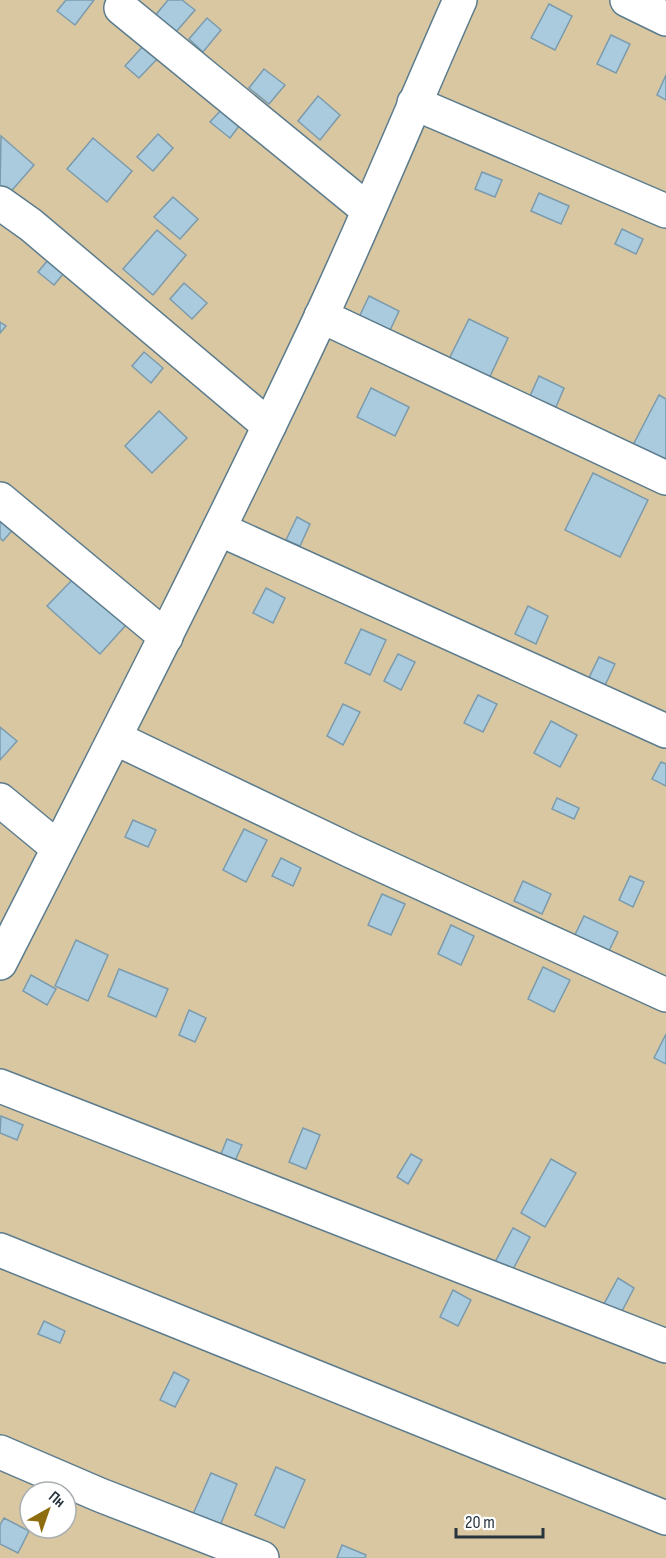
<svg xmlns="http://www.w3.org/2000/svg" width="666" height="1558" font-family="'Sofia Sans Condensed',sans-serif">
<rect width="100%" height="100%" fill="#def2fe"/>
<path fill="#d9c7a2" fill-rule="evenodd" d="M0,0H666V1558H0ZM30,1492H66V1528H30Z"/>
<g fill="#aacbde" stroke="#7b9bad" stroke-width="1.5">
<polygon points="66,0 94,0 75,25 57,11"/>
<polygon points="168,0 182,0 195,10 175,33 154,17"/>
<polygon points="549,4 572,16 555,50 531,38"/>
<polygon points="207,18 221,30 203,52 189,39"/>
<polygon points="611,35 630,44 616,73 597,64"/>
<polygon points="144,45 158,58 139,78 125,66"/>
<polygon points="264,69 285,85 269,104 249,88"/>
<polygon points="666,75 666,100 657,95"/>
<polygon points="318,96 340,115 320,140 298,121"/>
<polygon points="221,110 239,126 230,138 210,122"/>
<polygon points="158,134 173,148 153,171 137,157"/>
<polygon points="1,136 34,165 7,196 0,190"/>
<polygon points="93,138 132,171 107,202 67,169"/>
<polygon points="482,172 502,180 495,197 475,189"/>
<polygon points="539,193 569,206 561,224 531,211"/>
<polygon points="173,197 198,219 180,239 154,217"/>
<polygon points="622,229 643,239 636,254 615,244"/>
<polygon points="157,230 186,255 153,295 123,269"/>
<polygon points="53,254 69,267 54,285 38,272"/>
<polygon points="184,283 207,303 192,319 170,299"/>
<polygon points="369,296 399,311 385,341 355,326"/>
<polygon points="469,319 508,338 485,387 445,367"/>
<polygon points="0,322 6,326 0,333"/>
<polygon points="144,352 163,368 151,383 132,366"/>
<polygon points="539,376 564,388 556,407 530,396"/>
<polygon points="371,388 409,407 395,436 357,417"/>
<polygon points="659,395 666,399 666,465 632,447"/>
<polygon points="159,411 187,438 152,473 125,446"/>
<polygon points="593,473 648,500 620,557 565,530"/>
<polygon points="0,515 15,527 3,541 0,538"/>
<polygon points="297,517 310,524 300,546 286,540"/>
<polygon points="74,578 126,625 100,654 47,606"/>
<polygon points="266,588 285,598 273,623 253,613"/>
<polygon points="528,606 548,616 536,644 515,634"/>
<polygon points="361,629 386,640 370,675 345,663"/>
<polygon points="398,654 415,662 401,690 384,681"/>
<polygon points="599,657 615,664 600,696 584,688"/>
<polygon points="478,695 497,704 483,732 464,723"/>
<polygon points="343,704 360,712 343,745 327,736"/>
<polygon points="551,721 577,735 560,767 534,753"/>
<polygon points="0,727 17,741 0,760"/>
<polygon points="661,762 666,764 666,786 652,779"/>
<polygon points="557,798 579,808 574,819 552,809"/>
<polygon points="133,820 156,830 148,847 125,837"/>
<polygon points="244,829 267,840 246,882 223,870"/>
<polygon points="281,858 301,868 293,886 272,876"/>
<polygon points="630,876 644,882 633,907 619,900"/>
<polygon points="523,881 551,894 542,914 514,901"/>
<polygon points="382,894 405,904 391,935 368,925"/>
<polygon points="584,916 618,932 606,957 572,941"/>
<polygon points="451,925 474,936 461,965 438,954"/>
<polygon points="76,940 108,955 88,1001 55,986"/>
<polygon points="543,967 570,980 554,1012 528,999"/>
<polygon points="119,969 168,989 156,1017 108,996"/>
<polygon points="31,975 56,989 47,1005 23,991"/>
<polygon points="189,1010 206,1018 195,1042 179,1035"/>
<polygon points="666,1034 666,1064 654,1058"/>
<polygon points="1,1116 23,1125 17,1140 0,1133"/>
<polygon points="303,1128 320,1135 306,1169 289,1162"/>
<polygon points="227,1139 242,1145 231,1170 217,1164"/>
<polygon points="411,1154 422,1160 408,1184 397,1177"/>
<polygon points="551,1159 576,1173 545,1227 521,1213"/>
<polygon points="513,1228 530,1237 510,1275 493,1266"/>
<polygon points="618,1278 634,1288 621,1313 604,1304"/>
<polygon points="453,1290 471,1300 458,1326 440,1317"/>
<polygon points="44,1321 65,1331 60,1343 38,1334"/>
<polygon points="174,1372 189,1380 175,1407 160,1400"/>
<polygon points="276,1467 305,1480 284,1528 255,1515"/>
<polygon points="211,1473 237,1484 217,1533 190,1521"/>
<polygon points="4,1518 29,1531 18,1553 0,1544 0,1525"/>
<polygon points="342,1545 366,1555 365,1558 337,1558"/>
</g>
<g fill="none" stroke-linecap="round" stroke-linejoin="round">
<g stroke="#5c7c8d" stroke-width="36">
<g id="minor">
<polyline points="627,0 666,19"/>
<polyline points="121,8 368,210"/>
<polyline points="414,103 666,211"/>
<polyline points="0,203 31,225 269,426"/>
<polyline points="321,316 666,478"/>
<polyline points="0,499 166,637"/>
<polyline points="219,529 666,731"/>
<polyline points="115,738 351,851 666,995"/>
<polyline points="0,800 58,848"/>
<path d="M0,963C109,749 218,536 320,319C369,214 413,106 460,0"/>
<polyline points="0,1086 666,1346"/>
<polyline points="0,1250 666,1518"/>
<polyline points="0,1452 100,1495 262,1558"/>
</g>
</g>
<use href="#minor" stroke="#fff" stroke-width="33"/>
</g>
<g transform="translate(48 1510) rotate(40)"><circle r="28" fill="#ffffff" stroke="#a9aeb1" stroke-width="1.5"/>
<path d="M0-4.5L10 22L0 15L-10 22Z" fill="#8e6c10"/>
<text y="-9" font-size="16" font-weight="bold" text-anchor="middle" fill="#28353d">Пн</text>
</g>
<path d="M456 1528v9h87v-9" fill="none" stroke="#28353d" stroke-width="3"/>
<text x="465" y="1528" font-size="18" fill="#28353d" stroke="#ffffff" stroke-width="4.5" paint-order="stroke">20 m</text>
</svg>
